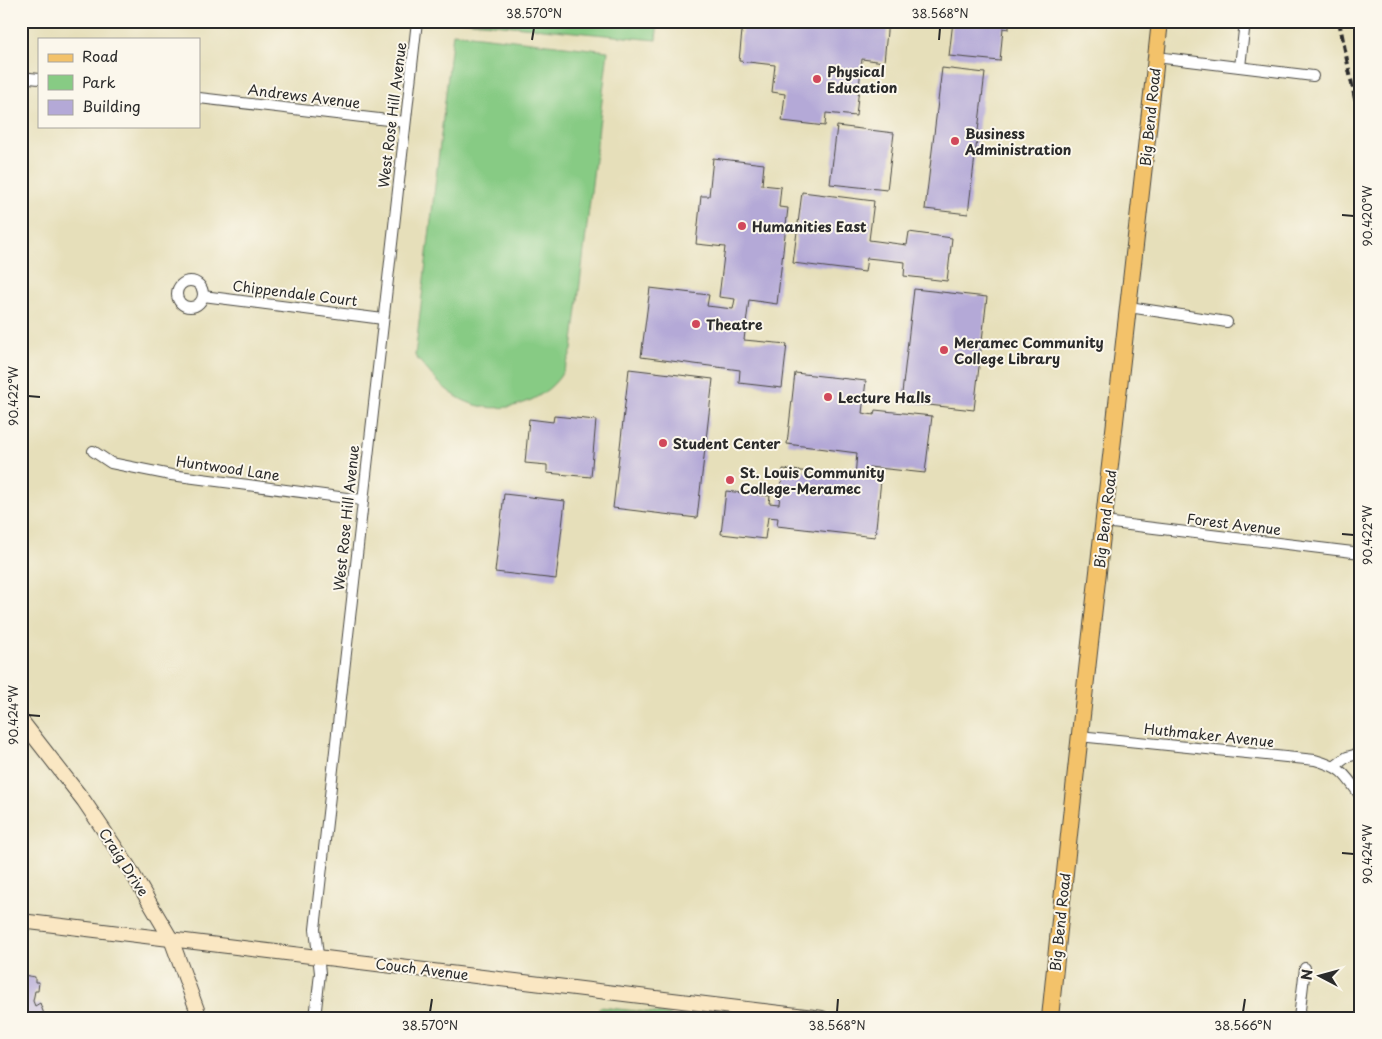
<svg xmlns="http://www.w3.org/2000/svg" width="1382" height="1039" font-family="'Playpen Sans',sans-serif">
<rect width="100%" height="100%" fill="#fbf7ec"/>
<filter id="ink" filterUnits="userSpaceOnUse"><feTurbulence type="fractalNoise" baseFrequency=".02" numOctaves="2"/><feDisplacementMap in="SourceGraphic" scale="10" xChannelSelector="R" yChannelSelector="G"/><feConvolveMatrix kernelMatrix="1 2 1 2 8 2 1 2 1" color-interpolation-filters="sRGB"/></filter>
<filter id="wash" filterUnits="userSpaceOnUse"><feTurbulence type="fractalNoise" baseFrequency=".0096" numOctaves="4" result="noise"/><feDisplacementMap in="SourceGraphic" scale="20" xChannelSelector="R" yChannelSelector="G"/><feGaussianBlur stdDeviation="1.12" result="paint"/><feColorMatrix in="noise" values="0 0 0 0 0 0 0 0 0 0 0 0 0 0 0 0 0 1.4 0 .05"/><feComposite in="paint" operator="in"/></filter>
<g filter="url(#wash)">
<rect width="100%" height="100%" fill="#e6dfba"/>
<g fill="#87cb84" stroke="#597b58">
<polygon points="462,21 658,21 656,40"/>
<path d="M453,33L608,51L572,350C568,359 565,370 559,378C533,411 483,418 450,392C437,383 426,368 415,356Z"/>
<polygon points="600,1007 671,1015 670,1018 595,1018"/>
</g>
<g id="blocks">
<g fill="#b4a9d7">
<polygon points="743,21 888,21 884,62 862,59 856,116 826,113 825,126 782,121 785,94 772,92 775,65 739,61"/>
<polygon points="953,21 1009,21 1009,29 1003,28 1000,61 949,56"/>
<polygon points="942,68 985,73 968,214 925,209"/>
<polygon points="837,126 894,133 887,190 830,184"/>
<polygon points="713,158 764,164 762,185 781,187 779,207 788,208 777,304 749,300 744,340 787,344 782,388 739,383 740,370 641,357 650,288 709,295 707,306 733,309 735,299 719,297 725,247 696,244 701,196 709,196"/>
<polygon points="802,192 874,201 869,240 907,245 909,232 952,238 947,281 904,276 905,262 867,258 865,272 793,263"/>
<polygon points="914,289 987,297 974,410 901,402"/>
<polygon points="629,369 713,379 697,518 613,508"/>
<polygon points="795,373 866,381 862,413 874,415 875,410 932,416 925,473 869,467 868,478 881,480 875,537 777,526 778,518 768,517 765,539 721,534 726,491 770,496 769,503 779,504 783,469 855,477 857,453 787,444"/>
<polygon points="554,416 596,420 591,477 547,473 547,465 525,463 529,419 553,422"/>
<polygon points="504,494 565,501 556,579 495,572"/>
<polygon points="23,975 35,977 35,982 39,982 38,991 35,991 33,1001 35,1006 40,1003 45,1017 48,1016 49,1018 21,1018 21,978 23,979"/>
</g>
</g>
</g>
<g filter="url(#ink)">
<use href="#blocks" fill-opacity="0" stroke="#474640" stroke-width="1"/>
<g fill="none" stroke-linecap="round" stroke-linejoin="round">
<g stroke="#474640" stroke-width="12">
<g id="street">
<polyline points="1156,57 1313,76"/>
<polyline points="1240,67 1245,21"/>
<polyline points="21,77 39,79"/>
<polyline points="199,98 405,122"/>
<circle cx="190" cy="294" r="13"/>
<polyline points="203,296 383,319"/>
<polyline points="1129,307 1227,322"/>
<polyline points="93,451 111,463 171,475 362,500"/>
<polyline points="1104,522 1361,553"/>
<path d="M1079,736L1315,760C1343,768 1345,774 1361,797"/>
<polyline points="1335,766 1347,757 1361,753"/>
<polyline points="315,1018 320,973 315,929 417,21"/>
<polyline points="1299,1018 1305,968"/>
</g>
</g>
<g stroke="#474640" stroke-width="16">
<g id="secondary">
<polyline points="21,720 84,801 128,866 171,939 200,1018"/>
<polyline points="21,921 822,1018"/>
</g>
</g>
<g stroke="#474640" stroke-width="18">
<path id="primary" d="M1050,1018C1083,685 1124,353 1160,21"/>
</g>
<use href="#street" stroke="#fff" stroke-width="10"/>
<use href="#secondary" stroke="#fae7c3" stroke-width="14"/>
<use href="#primary" stroke="#f3c26a" stroke-width="16"/>
<polyline stroke="#2b2b2b" stroke-width="4" stroke-dasharray="8 4" stroke-linecap="butt" points="1339,21 1361,128"/>
</g>
</g>
<path fill="none" stroke="#2b2b2b" stroke-width="2" d="M532,40L534,28M939,40L940,28M1342,215L1354,216M28,396L40,397M1342,534L1354,535M28,715L40,716M1342,853L1354,854M430,1012L432,999M837,1012L838,999M1243,1012L1245,999"/>
<g fill="#d1495b" stroke="#fbf7ec" stroke-width="2">
<circle cx="817" cy="79" r="5"/>
<circle cx="955" cy="141" r="5"/>
<circle cx="742" cy="226" r="5"/>
<circle cx="696" cy="324" r="5"/>
<circle cx="944" cy="350" r="5"/>
<circle cx="828" cy="397" r="5"/>
<circle cx="663" cy="443" r="5"/>
<circle cx="730" cy="480" r="5"/>
</g>
<g text-anchor="middle" dominant-baseline="central" stroke-width="4" stroke-linejoin="round" paint-order="stroke">
<g font-size="14" font-weight="bold" fill="#2b2b2b" stroke="#fbf7ec" text-anchor="start">
<text x="827" y="71">Physical<tspan x="827" dy="16">Education</tspan></text>
<text x="965" y="133">Business<tspan x="965" dy="16">Administration</tspan></text>
<text x="752" y="226">Humanities East</text>
<text x="706" y="324">Theatre</text>
<text x="954" y="342">Meramec Community<tspan x="954" dy="16">College Library</tspan></text>
<text x="838" y="397">Lecture Halls</text>
<text x="673" y="443">Student Center</text>
<text x="740" y="472">St. Louis Community<tspan x="740" dy="16">College-Meramec</tspan></text>
</g>
<g font-size="14" fill="#2b2b2b" stroke="#fbf7ec">
<text transform="translate(304 96) rotate(7)">Andrews Avenue</text>
<text transform="translate(392 115) rotate(-83)">West Rose Hill Avenue</text>
<text transform="translate(1150 117) rotate(-84)">Big Bend Road</text>
<text transform="translate(295 293) rotate(7)">Chippendale Court</text>
<text transform="translate(228 468) rotate(8)">Huntwood Lane</text>
<text transform="translate(346 518) rotate(-84)">West Rose Hill Avenue</text>
<text transform="translate(1105 519) rotate(-83)">Big Bend Road</text>
<text transform="translate(1234 524) rotate(7)">Forest Avenue</text>
<text transform="translate(1209 735) rotate(6)">Huthmaker Avenue</text>
<text transform="translate(124 862) rotate(57)">Craig Drive</text>
<text transform="translate(1060 922) rotate(-84)">Big Bend Road</text>
<text transform="translate(422 969) rotate(7)">Couch Avenue</text>
</g>
</g>
<rect width="1382" height="1039" fill="none" stroke="#fbf7ec" stroke-width="55"/>
<rect x="38" y="38" width="162" height="90" fill="#fbf7ec" stroke="#a8a59f"/>
<rect x="48" y="54" width="25" height="8" fill="#f3c26a" stroke="#a8a59f"/>
<text x="82" y="62" font-size="15" fill="#2b2b2b">Road</text>
<rect x="48" y="75" width="25" height="15" fill="#87cb84" stroke="#a8a59f"/>
<text x="82" y="88" font-size="15" fill="#2b2b2b">Park</text>
<rect x="48" y="100" width="25" height="15" fill="#b4a9d7" stroke="#a8a59f"/>
<text x="82" y="112" font-size="15" fill="#2b2b2b">Building</text>
<g transform="translate(1320 976) rotate(276)" stroke="#fbf7ec" stroke-width="4" paint-order="stroke">
<path d="M0-4L9 19L0 12L-9 19Z" fill="#2b2b2b"/>
<text y="-8" font-size="14" font-weight="bold" text-anchor="middle" fill="#2b2b2b">N</text>
</g>
<rect x="28" y="28" width="1326" height="984" fill="none" stroke="#2b2b2b" stroke-width="2"/>
<g font-size="12" text-anchor="middle" fill="#2b2b2b">
<text x="534" y="18">38.570°N</text>
<text x="940" y="18">38.568°N</text>
<text transform="translate(1368 216) rotate(-90)" y="4">90.420°W</text>
<text transform="translate(14 396) rotate(-90)" y="4">90.422°W</text>
<text transform="translate(1368 535) rotate(-90)" y="4">90.422°W</text>
<text transform="translate(14 715) rotate(-90)" y="4">90.424°W</text>
<text transform="translate(1368 854) rotate(-90)" y="4">90.424°W</text>
<text x="430" y="1030">38.570°N</text>
<text x="837" y="1030">38.568°N</text>
<text x="1243" y="1030">38.566°N</text>
</g>
</svg>
